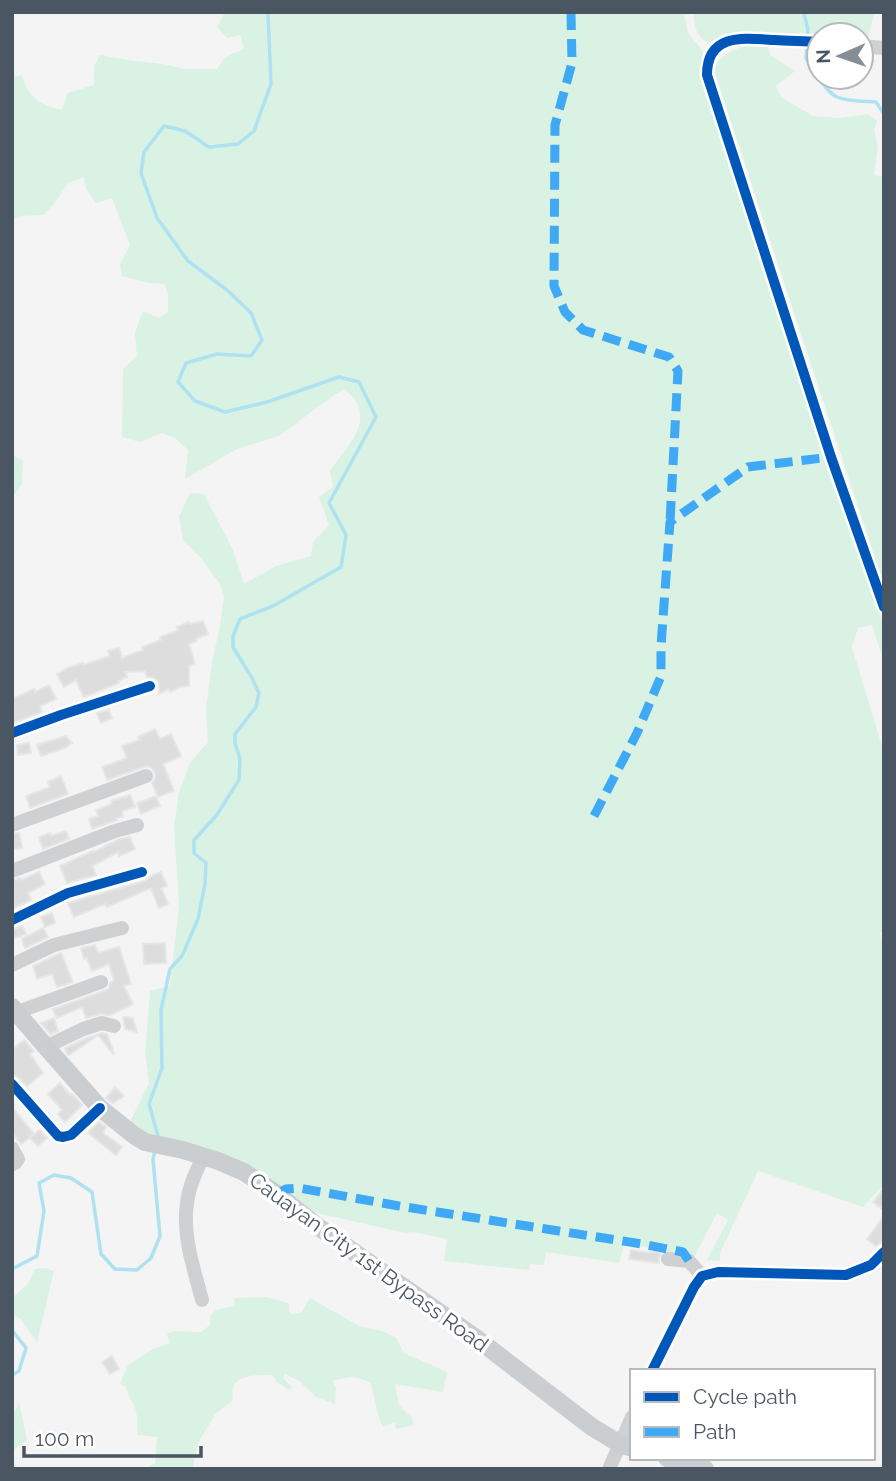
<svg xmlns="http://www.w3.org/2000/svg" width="896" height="1481" font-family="Raleway,sans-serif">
<rect width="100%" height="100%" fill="#f4f4f4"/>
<g fill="#d9f2e3">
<path d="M225,12H684L688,33L703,51L700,77L884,626V657L882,656L872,625L858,628L852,647L884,753V929L880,933L884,949V1185L863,1207L758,1171L720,1253V1261L707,1260L728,1220L717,1213L694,1257L625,1243L619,1263L546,1252L544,1265L530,1264L529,1270L444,1261L447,1239L413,1232L405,1233L308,1211L145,1133L129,1124L149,1083L145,1052L150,991L170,986L179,906L174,827L179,792L190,763L208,742L206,709L212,661L220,627L224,597L220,584L201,558L183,540L179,517L190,493L204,494L233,550L244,584L276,566L311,556L313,542L329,525L319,497L333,487L330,471C343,450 371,428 356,401C354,397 348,393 344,389L334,395L279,436L237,449L185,479L188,450L175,438L162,433L140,442L122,437L123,369L137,356L135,333L143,311L159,318L168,312V293L164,284L149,283L122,276L120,264L130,245L112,198L96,203L86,189L84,177L68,183L55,203L43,215L22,216L12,220V77L22,75C29,99 39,104 62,110L68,93L94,85V66L100,55L135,61L163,64L185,69H217L225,57L244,49L240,35L227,38L217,27Z"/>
<path d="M693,12H874L869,35L836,32L781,35L748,31L725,36L710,44C695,35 695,28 693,12Z"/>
<path d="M745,46L768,47L770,55L795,71L776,86L781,97L813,116L840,118L868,114L877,121L874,130L878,146L874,175L884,177V585L714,70C719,55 731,51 745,46Z"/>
<polygon points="12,454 23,461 22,484 12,499"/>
<polygon points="46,1268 54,1271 37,1342 21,1319 12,1314 12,1298 28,1284 35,1269"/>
<path d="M266,1297L289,1303L290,1314L301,1313L310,1298L359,1326L382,1331L396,1338L404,1353L447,1372L443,1392L395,1384L399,1405L412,1418L414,1425L396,1429L395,1422L383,1427L378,1415L371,1384C355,1374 349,1377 332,1381L336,1388L335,1404L316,1397L299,1381L285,1374L283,1378L293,1388L288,1390L277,1382L272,1375C254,1375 228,1374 233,1400L216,1413L199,1441L192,1469H143L155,1463L157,1437L137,1435C138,1424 138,1413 133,1404C130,1397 127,1395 126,1387L120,1384L128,1365L153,1349L170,1343L167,1334L174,1331L201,1332L210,1325V1317L216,1310L235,1306L234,1298Z"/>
<polygon points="19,1402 27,1440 12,1451 12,1417"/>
</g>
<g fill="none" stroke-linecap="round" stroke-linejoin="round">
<g stroke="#aee2f0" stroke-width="3.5">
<polyline points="804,12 804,14 808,29 807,38"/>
<path d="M807,46L806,58C813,69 826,92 837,97C848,102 864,101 876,102L884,114"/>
<polyline points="157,1139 158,1136 149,1104 162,1068 161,1010 170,969 182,956 198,919 205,884 206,863 194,853 194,840 216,816 239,780 240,759 235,743 235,734 256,707 259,693 252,678 233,647 233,636 240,619 273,606 341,567 346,535 329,503 376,417 359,382 339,377 267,402 225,412 195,401 178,382 186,363 217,354 251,356 262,340 251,313 227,290 188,261 157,218 141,173 144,152 164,126 185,131 209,147 238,144 254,131 271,84 268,12"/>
<polyline points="12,1270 14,1268 37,1256 44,1211 39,1183 54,1175 71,1178 92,1192 101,1254 115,1269 137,1270 151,1258 160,1236 153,1160 155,1149"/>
<polyline points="12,1330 26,1348 19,1371 12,1375"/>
</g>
</g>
<g fill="#ddddde" stroke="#e5e6e7" stroke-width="2">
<polygon points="203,621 208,634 196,639 197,641 189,644 195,664 189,666 189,686 180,687 170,692 169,689 159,694 159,682 153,677 147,677 145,671 125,672 127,677 118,681 119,683 84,697 76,680 64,687 57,674 68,668 83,663 84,665 110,656 108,651 119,648 122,658 143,650 142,647 161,640 160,637 179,630 177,627 189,622 190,624"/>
<polygon points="49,685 56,699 40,706 42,712 12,723 12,699 34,689 35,692"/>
<polygon points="109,710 112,718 101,723 97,713"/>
<polygon points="155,729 160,739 171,734 181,756 163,764 174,791 158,797 152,783 155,778 155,773 152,768 147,766 107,780 102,767 127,758 122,746 140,740 138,737"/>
<polygon points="66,736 72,743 65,748 41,756 37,745"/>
<polygon points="29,743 31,753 18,755 17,745"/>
<polygon points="61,776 68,794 30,808 26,796 50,787 48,782"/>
<polygon points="130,795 135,807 122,811 123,817 116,818 117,820 92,829 89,819 98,816 96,810 112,804 111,801"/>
<polygon points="156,796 160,806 141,814 137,803"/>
<polygon points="66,831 69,839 43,849 39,837 50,833 51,836"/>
<polygon points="19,833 22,848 12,849 12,834"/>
<polygon points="130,837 135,849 119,856 118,852 92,866 96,875 67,883 60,866 93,851 94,852 117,840"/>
<polygon points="39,872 45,884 28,893 31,900 12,909 12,880 20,878 21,880"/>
<polygon points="161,872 167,886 161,888 168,904 159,908 151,888 107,907 105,904 74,917 68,903 145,881 151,876"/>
<polygon points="52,913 55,923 45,927 41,917"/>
<polygon points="22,926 26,934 12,939 12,930"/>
<polygon points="43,928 48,937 25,948 22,939"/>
<polygon points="165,943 166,963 144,964 143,944"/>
<polygon points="95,945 98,953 119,947 131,984 124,986 133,1004 110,1015 100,1014 86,1018 82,1007 57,1018 53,1009 104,991 109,988 110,983 114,981 109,964 92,971 87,958 84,959 81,948"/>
<polygon points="61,953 73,982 57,987 52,974 37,979 33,966"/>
<polygon points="123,1017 133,1018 137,1032 125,1029"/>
<polygon points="54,1018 58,1031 50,1034 41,1023"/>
<polygon points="102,1033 107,1034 114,1053 113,1054 98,1035 69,1055 67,1054 65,1048 87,1038"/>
<polygon points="24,1040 34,1051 30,1054 43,1073 27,1086 19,1078 12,1074 12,1050"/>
<polygon points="60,1083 70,1095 72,1094 82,1105 65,1122 58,1114 62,1110 48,1094"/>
<polygon points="115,1087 124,1096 113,1103 106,1098"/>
<polygon points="12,1107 34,1134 21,1144 12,1133"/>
<polygon points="99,1122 106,1127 103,1133 122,1147 116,1155 88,1133"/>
<polygon points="40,1130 47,1138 38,1146 30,1138"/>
<polygon points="884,1188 884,1210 873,1202"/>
<polygon points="884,1216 884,1240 876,1246 867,1239"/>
<polygon points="631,1250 649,1253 650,1252 661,1253 659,1257 659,1263 629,1259"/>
<polygon points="112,1356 119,1369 110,1374 102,1362"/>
</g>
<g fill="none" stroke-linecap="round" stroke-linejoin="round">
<g stroke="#ced0d2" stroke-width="14">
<path d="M819,42C804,41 789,41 774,40C743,38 707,33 707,75L831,457L884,607"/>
<polyline points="861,46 884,48"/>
<polyline points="12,733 61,715 150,686"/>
<polyline points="12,825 146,776"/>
<polyline points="12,871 115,831 137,825"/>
<polyline points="12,920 68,893 142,872"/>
<polyline points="12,965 54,945 122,928"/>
<polyline points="17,1012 101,982"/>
<polyline points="46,1047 83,1029 102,1023 114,1026"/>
<polyline points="12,1084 58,1136 63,1137 71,1135 100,1108"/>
<polyline points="12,1148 18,1159 15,1163 12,1164"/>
<polyline points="668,1259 689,1261 702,1276"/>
<path d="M202,1300C194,1269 182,1235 187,1203C189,1186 196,1172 203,1157"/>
<polyline points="652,1371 694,1287 702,1276 718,1272 846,1275 871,1265 884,1252"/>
<polyline points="609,1469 632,1417"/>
</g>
<g stroke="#caced1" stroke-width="18">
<polyline points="12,1007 46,1047 100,1108 135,1136 145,1142 183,1150 218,1161 244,1172 277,1194 317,1226 476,1338 592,1427 620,1444 632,1448"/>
<polyline points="667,1458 705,1469"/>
</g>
<g stroke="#3fa9f5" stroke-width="9" stroke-dasharray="18 9" stroke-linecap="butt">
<polyline points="571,12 572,63 555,125 554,286 565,312 583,330 669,357 678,371 670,522"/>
<polyline points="594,816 637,733 661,676 661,646 670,522 748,467 831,457"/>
<polyline points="277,1194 286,1189 299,1188 399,1206 642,1244 683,1252 689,1261"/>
</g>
<g stroke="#fff" stroke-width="15">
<g id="cycleway">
<path d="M819,42C804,41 789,41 774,40C743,38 707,33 707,75L831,457L884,607"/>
<polyline points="12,733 61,715 150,686"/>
<polyline points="12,920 68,893 142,872"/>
<polyline points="12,1084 58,1136 63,1137 71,1135 100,1108"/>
<polyline points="652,1371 694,1287 702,1276 718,1272 846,1275 871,1265 884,1252"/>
</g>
</g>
<use href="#cycleway" stroke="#0057b8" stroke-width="10"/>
</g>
<g text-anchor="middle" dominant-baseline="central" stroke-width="7" stroke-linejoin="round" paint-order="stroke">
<g font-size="21" fill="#4a5661" stroke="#fff">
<text transform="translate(369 1262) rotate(36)">Cauayan City 1st Bypass Road</text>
</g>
</g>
<rect width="896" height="1481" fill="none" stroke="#4a5661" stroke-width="28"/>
<rect x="630" y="1369" width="245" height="91" fill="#ffffff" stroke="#b7bbc0" stroke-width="2"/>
<rect x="644" y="1392" width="35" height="10" fill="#0057b8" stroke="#b7bbc0" stroke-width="2"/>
<text x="693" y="1404" font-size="21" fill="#4a5661">Cycle path</text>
<rect x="644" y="1427" width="35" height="10" fill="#3fa9f5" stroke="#b7bbc0" stroke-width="2"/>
<text x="693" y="1439" font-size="21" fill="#4a5661">Path</text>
<g transform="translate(840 56) rotate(268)"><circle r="33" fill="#ffffff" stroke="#b7bbc0" stroke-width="2"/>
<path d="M0-5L12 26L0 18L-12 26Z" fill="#868d94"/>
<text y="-10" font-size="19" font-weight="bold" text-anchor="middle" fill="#4a5661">N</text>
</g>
<path d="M24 1446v10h177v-10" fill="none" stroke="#4a5661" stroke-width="3.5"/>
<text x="35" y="1446" font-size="21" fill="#4a5661" stroke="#ffffff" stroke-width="5" paint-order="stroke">100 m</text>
</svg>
